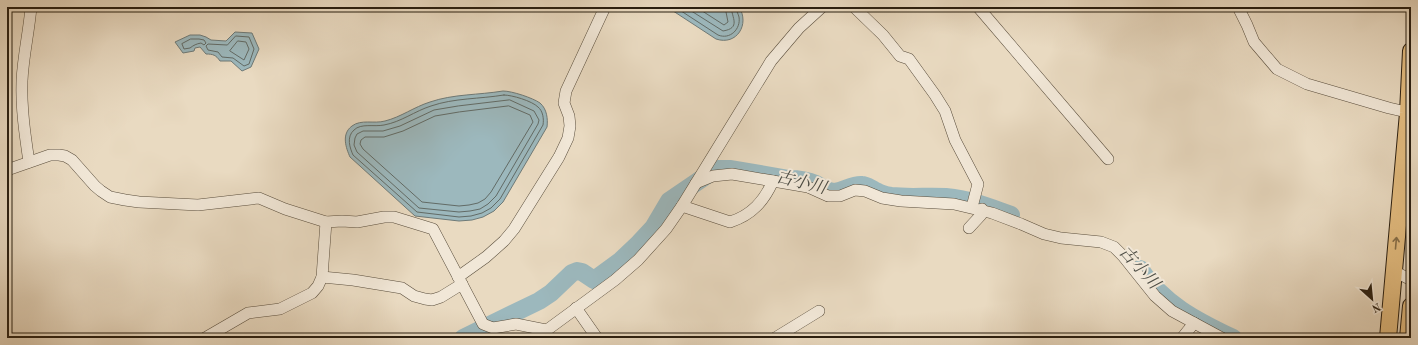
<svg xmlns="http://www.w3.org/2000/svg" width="1418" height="345" font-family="'Old Standard TT','Noto Serif JP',serif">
<rect width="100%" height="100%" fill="#e9dac1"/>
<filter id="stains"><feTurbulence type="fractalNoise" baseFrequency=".005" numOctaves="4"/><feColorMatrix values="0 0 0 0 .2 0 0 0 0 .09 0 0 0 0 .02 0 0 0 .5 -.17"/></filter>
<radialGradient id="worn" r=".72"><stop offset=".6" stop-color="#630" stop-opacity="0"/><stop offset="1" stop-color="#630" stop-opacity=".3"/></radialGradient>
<g fill="#9cb8bd" stroke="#6e7a78">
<path d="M667,7H739C750,24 737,46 716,39Z"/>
<path d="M235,32L252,33L259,49L251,67L242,71L231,61H220C216,55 213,54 206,54L200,47L195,48L194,51L183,53L175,42L190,35H200L206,37L211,40L226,41Z"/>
<path d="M503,91C512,91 533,98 540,103C547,109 548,119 547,127L503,202L494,211L483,217L472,220L459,221L415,216L350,157C346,148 341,134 352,126C361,119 374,124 385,121C401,117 414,107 430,102C453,94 479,95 503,91Z"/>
</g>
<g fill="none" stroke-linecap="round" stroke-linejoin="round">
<g stroke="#626b66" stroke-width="1">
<path d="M675,7L718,35C730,40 741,29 739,17C738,13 736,11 736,7"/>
<path d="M685,7L723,31C741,28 732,18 731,7"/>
<polyline points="696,7 724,25 728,22 725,7"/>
<polygon points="236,36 249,37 254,49 249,64 244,66 233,58 222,57 218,52 208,50 206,46 208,44 227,45"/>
<path d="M191,39H199L204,40L206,43L204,45L201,43C196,44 194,45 190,48L184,49L182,44Z"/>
<polygon points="238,41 246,42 249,49 244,60 230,51"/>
<path d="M504,95C512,95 532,101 538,107C543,111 544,119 543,125L500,199L491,208L482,213L471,216L459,217L417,212L353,155C350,148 346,137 354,130C361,123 374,127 384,125C401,122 415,111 431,106C454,98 480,99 504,95Z"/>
<polygon points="510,100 534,111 539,120 538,124 496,196 488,204 480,209 470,211 459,212 419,208 357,152 354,145 355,138 357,134 363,131 383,131 400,126 434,110 458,106"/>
<polygon points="509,106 530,115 533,122 491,192 485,199 478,203 469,205 459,206 422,202 363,149 360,144 361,140 365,137 384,137 403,131 435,116 459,112"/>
</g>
<g stroke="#9cb8bd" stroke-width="18">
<path d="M1140,269C1162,303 1197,321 1233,338"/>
<path d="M463,338L539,301L551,293L572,273L577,271L582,272L594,280L620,261L639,243L653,228L669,201L713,171L718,169H731L789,179C798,179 809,181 816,184C822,187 825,191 833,192C843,192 852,184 862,185C867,185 871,189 876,191C881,194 885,195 891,196C909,198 927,196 946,197C969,199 990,207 1011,215"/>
</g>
<g stroke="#594d3c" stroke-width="12">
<g id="minor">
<polyline points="854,7 883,35 900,56 909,59 935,95 945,111 955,140 978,184 972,207"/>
<polyline points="978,7 1108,159"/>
<polyline points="1238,7 1247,25 1254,42 1277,69 1307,84 1389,108 1411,113"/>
<path d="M29,162C25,135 21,108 22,81C23,56 29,32 31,7"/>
<polyline points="7,170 50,155 59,155 65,156 72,160 95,186 101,191 110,197 125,200 139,202 198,205 259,198 285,209 326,222 342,221 357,222 384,217 394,217 433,229 483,324 493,328 516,324 546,330"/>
<polyline points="696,183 713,176 732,174 808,187 828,196 840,196 855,190 865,191 882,198 901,201 954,204 992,213 1021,224 1044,234 1061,238 1101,242 1114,247 1123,256 1155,296 1172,311 1222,338"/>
<path d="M682,206L730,222C752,215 764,201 773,181"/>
<polyline points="969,228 981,215 982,209"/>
<polyline points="1394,271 1411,280"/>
<polyline points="322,277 353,280 402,288 414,296 425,299 432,300 441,297 462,284"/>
<polyline points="458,277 486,257 504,241 514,229 559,157 568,138 570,126 569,116 564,103 566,91 605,7"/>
<polyline points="576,308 597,338"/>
<polyline points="205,338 248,313 280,309 312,293 318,286 322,277 326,222"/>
<polyline points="536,338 615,280 638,260 666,229 682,206 771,61 799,28 822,7"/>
<polyline points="775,338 819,311"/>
<polyline points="1182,338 1194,323"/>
</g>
</g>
<g stroke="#291e10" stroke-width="18">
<g id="highway">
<polyline points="1388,338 1408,113 1411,51"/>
<polyline points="1408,338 1411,306"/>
</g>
</g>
<use href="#minor" stroke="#f1e7d7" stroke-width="11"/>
<use href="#highway" stroke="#e4bd80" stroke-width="16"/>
</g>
<defs><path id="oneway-shaft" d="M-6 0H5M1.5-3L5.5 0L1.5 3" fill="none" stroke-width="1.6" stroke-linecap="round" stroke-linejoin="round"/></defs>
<use stroke="#866e48" href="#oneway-shaft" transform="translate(1396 243) rotate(-85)"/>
<g text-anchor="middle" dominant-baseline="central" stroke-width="4" stroke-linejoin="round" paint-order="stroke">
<g font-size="17" font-style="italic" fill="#4c4c44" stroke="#f1e7d7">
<text transform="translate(801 183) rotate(14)">古小川</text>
<text transform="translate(1139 268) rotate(48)">古小川</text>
</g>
</g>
<rect width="1418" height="345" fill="none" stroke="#e9dac1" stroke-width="24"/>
<rect x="8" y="8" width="1402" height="329" fill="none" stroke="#291e10" stroke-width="2"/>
<rect x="12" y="12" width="1394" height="321" fill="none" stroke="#291e10"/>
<g transform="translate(1372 299) rotate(153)" stroke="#f1e7d7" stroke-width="3" paint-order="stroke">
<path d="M0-3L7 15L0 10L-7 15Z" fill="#291e10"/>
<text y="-6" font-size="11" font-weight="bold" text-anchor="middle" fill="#291e10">N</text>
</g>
<rect width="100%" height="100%" filter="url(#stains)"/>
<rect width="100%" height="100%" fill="url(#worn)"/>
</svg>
